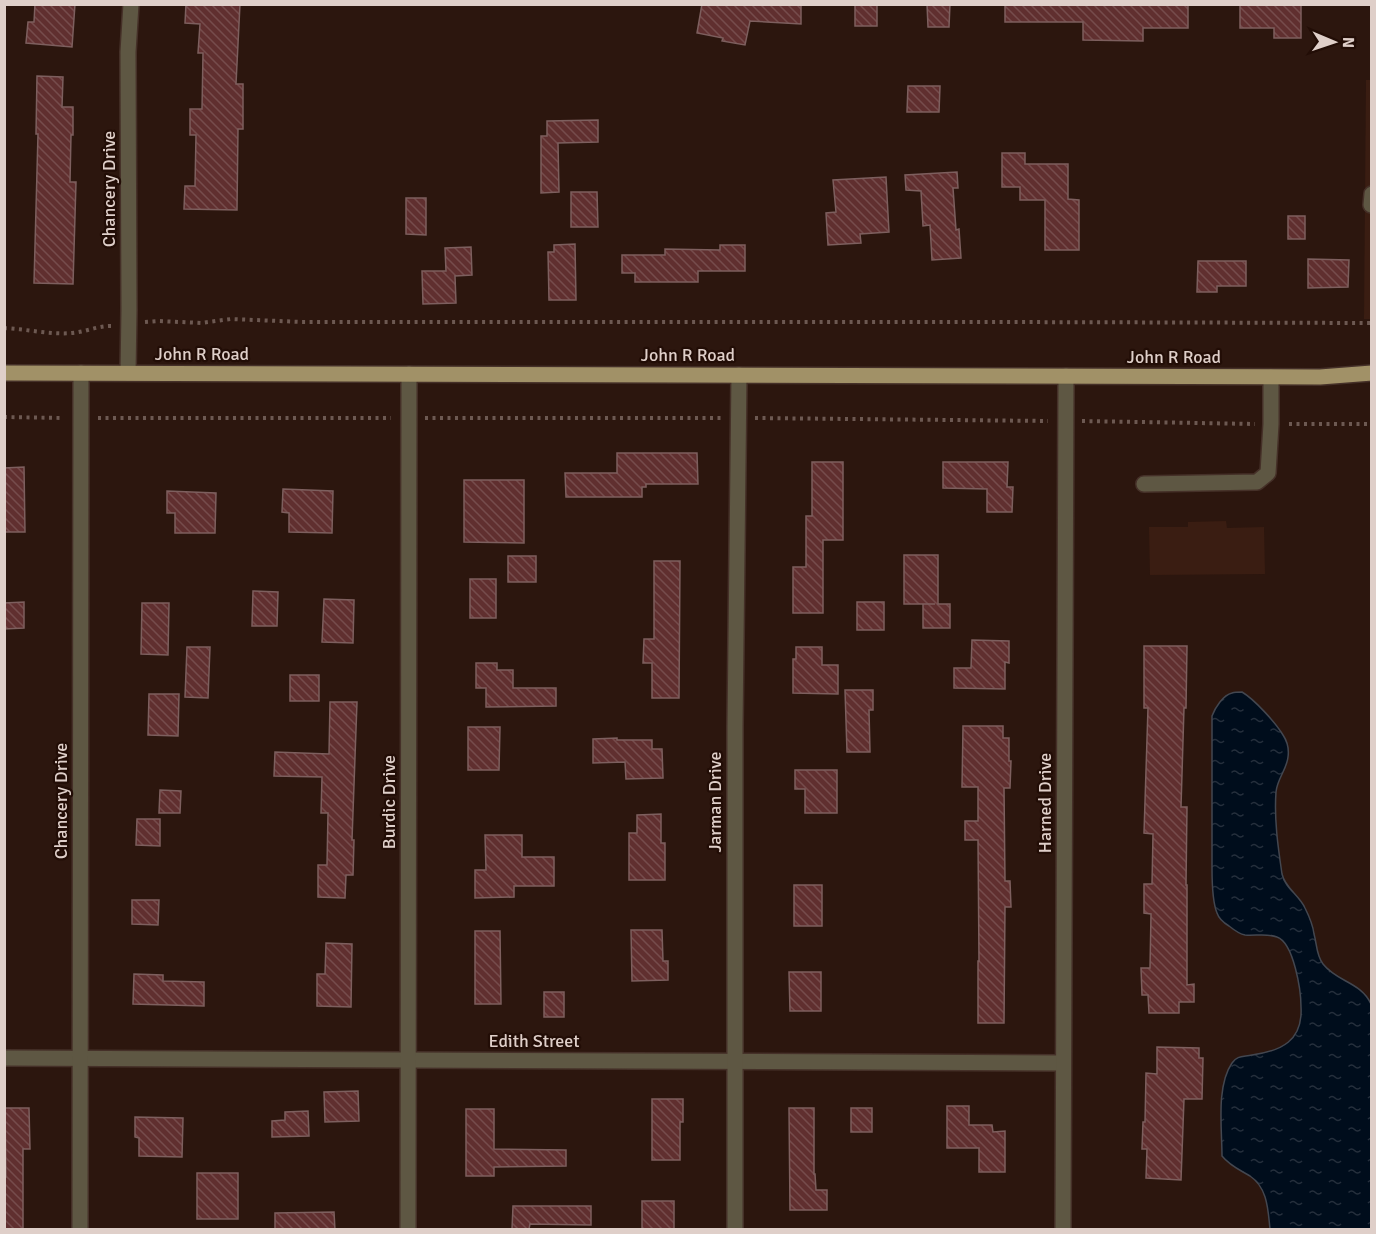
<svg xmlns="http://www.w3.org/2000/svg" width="1376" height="1234" font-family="Signika,sans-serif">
<defs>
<pattern id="water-ripples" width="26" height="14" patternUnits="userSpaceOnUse" patternTransform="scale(1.5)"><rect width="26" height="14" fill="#000d1c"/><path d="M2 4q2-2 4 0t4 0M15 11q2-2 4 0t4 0" fill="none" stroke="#252f3c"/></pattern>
<pattern id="building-back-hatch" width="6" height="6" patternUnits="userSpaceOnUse" patternTransform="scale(1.5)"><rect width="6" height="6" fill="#602f2f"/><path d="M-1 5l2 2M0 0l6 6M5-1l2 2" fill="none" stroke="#764c4c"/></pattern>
</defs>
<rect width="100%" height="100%" fill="#2c160e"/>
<g fill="#3a1d12">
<polygon points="1366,80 1371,80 1372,319 1364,319"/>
<polygon points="1226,521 1227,528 1264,527 1265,574 1150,575 1149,527 1188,527 1188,522"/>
</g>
<path fill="url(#water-ripples)" stroke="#434750" stroke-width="1.5" d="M1242,692C1254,699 1276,723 1283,735C1287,741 1289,750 1288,757C1287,769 1277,779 1276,792C1274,819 1278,847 1282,874C1285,888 1299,895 1305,908C1309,916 1313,925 1314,934C1317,944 1316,955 1323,964C1337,982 1361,982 1371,1004V1229H1270C1268,1211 1268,1188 1250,1176C1240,1170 1230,1166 1222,1156C1222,1129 1216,1086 1232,1063C1237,1055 1244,1057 1252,1055C1281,1051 1303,1041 1301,1007C1301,991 1294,943 1277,937C1267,933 1255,936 1245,935C1239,934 1234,930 1229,926C1224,923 1219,919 1217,913C1212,901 1212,881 1212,868V716C1215,708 1223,695 1232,693C1235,692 1238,692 1242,692Z"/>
<g fill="url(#building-back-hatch)" stroke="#7d5f5e" stroke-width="1.5">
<polygon points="35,4 75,4 72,47 26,43 28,22 34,22"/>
<polygon points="186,4 240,4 236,84 243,84 243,129 238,129 237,210 184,209 185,186 195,186 196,135 190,135 190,109 202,109 203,53 198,53 200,24 185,23"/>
<polygon points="702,4 801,4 801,24 750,21 745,45 722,41 723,38 697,33"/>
<rect x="855" y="4" width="22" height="22"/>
<polygon points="927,4 950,4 949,27 928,27"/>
<polygon points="1005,4 1188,4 1188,28 1143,28 1143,41 1083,40 1083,22 1005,22"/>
<polygon points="1240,4 1301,4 1301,38 1274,38 1274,28 1240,28"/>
<polygon points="37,76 63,77 62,107 73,107 73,135 71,135 70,182 76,182 73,284 34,283 38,134 36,134"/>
<polygon points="908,86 940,86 939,112 907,112"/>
<polygon points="598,120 598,142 558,143 559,192 541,193 541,136 547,136 547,121"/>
<polygon points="1002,153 1025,153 1025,164 1068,164 1068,199 1079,200 1079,250 1045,250 1045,200 1020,200 1020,187 1002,187"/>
<polygon points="957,172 958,188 953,188 956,230 959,229 961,258 932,260 930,225 923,226 921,191 906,190 905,175"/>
<polygon points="886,177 889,232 860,234 861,243 828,245 826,213 836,212 833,180"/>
<polygon points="571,192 597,192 598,227 571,227"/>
<polygon points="406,198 426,198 426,235 406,234"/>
<rect x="1288" y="216" width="17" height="23"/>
<polygon points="575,244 576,300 549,300 548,252 554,252 554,245"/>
<polygon points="720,245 745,245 745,271 698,271 698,282 635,282 635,273 622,273 622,255 665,255 665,249 720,250"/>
<polygon points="471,247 472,275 455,276 456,303 423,304 422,271 446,271 445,248"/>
<polygon points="1308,259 1349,260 1348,287 1308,288"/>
<polygon points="1198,261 1246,261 1246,286 1217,286 1217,292 1197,292"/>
<polygon points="617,453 697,453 698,484 646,484 646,487 642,487 642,497 566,497 565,473 617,473"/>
<polygon points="812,462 843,462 843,540 823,540 823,613 793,613 793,567 806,567 806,516 812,516"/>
<polygon points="943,462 1008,462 1007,487 1013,487 1012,512 987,512 987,489 943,488"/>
<polygon points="24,467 25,532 4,532 4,468"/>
<polygon points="464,480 524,480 524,543 464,542"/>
<polygon points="283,489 333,491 332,533 289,532 289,513 282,512"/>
<polygon points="167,491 216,493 215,533 175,533 175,513 167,513"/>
<polygon points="904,555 938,555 938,604 950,604 950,628 923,628 923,604 935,604 904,604"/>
<rect x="508" y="556" width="28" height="26"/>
<polygon points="654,561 680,561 679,698 652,698 652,663 643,663 644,639 654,639"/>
<rect x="470" y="579" width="26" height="39"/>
<polygon points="253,591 278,592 277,626 252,626"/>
<polygon points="324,599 354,600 353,643 322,642"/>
<polygon points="24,602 24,628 4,629 4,603"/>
<rect x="857" y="602" width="27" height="28"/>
<polygon points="142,603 169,603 168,655 141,654"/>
<polygon points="972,640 1009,641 1009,663 1005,662 1005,689 954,688 954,668 971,668"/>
<polygon points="1144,646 1187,646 1186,708 1184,708 1181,807 1187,807 1186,885 1187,885 1187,985 1194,984 1194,1002 1179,1002 1179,1013 1149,1013 1148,995 1142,995 1141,968 1150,968 1151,914 1144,913 1144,884 1152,884 1153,834 1144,833 1148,708 1144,708"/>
<polygon points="187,647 210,647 208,698 185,697"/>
<polygon points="796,647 822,647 822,665 838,665 838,694 793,693 793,659 796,659"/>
<polygon points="476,663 497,663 497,670 513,670 513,688 556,688 556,706 486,707 486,688 476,688"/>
<rect x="290" y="675" width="29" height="26"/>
<polygon points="845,690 873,690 873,710 869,710 870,752 847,752"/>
<polygon points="149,694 179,694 178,736 148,735"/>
<polygon points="330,702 357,702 352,840 354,840 353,875 346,875 345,898 318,897 318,865 327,865 328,813 321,813 322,777 274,776 275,752 329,754"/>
<polygon points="963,726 1003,726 1003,738 1009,738 1009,761 1011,761 1010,788 1004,788 1005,881 1010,881 1011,907 1005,907 1004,1023 978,1023 978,961 979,961 978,840 965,840 965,821 978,821 978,787 962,787"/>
<polygon points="468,727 500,727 499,770 468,770"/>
<polygon points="617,738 617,740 652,740 652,749 662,749 663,778 626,779 625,762 593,763 593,739"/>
<polygon points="795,770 837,770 837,813 805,813 805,789 795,789"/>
<polygon points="160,790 181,791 180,813 159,813"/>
<polygon points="661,814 661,843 665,843 665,880 629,880 629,833 637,833 637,815"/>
<polygon points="137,819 160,819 160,846 136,845"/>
<polygon points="485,835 522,835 522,857 554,857 554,886 514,886 514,897 475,898 475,870 486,870"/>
<rect x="794" y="885" width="28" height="41"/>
<polygon points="132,900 159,900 158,925 132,924"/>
<polygon points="631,930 662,930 663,961 668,961 668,980 632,981"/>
<polygon points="475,931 500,931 501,1004 475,1004"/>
<polygon points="326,943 352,944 351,1007 317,1006 317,974 325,974"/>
<polygon points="789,972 821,972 821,1011 790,1011"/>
<polygon points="134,974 163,975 163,981 204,982 204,1006 133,1004"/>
<rect x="544" y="992" width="20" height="25"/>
<polygon points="1157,1047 1199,1048 1199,1058 1203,1058 1202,1099 1184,1099 1181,1180 1146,1178 1147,1149 1142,1149 1143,1122 1145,1122 1146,1073 1157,1074"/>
<polygon points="358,1091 359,1121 325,1122 324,1092"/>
<polygon points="652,1099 683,1099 683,1122 680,1122 680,1160 652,1160"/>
<polygon points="947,1106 969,1106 969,1125 992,1125 993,1132 1005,1131 1005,1172 979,1172 979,1148 947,1148"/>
<polygon points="5,1108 29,1108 30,1149 23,1149 23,1230 4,1230 4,1177 6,1177"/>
<polygon points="789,1108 814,1108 814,1174 815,1174 816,1190 827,1190 827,1210 790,1210"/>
<rect x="851" y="1108" width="21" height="24"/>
<polygon points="466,1109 494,1109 494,1149 566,1150 566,1166 494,1167 494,1176 466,1176"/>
<polygon points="308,1111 309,1136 272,1137 272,1121 285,1120 285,1112"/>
<polygon points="135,1117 183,1118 182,1157 139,1156 139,1138 135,1137"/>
<rect x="197" y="1173" width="41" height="46"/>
<rect x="642" y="1201" width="32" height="29"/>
<polygon points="513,1206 591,1206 591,1225 530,1224 529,1229 512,1229"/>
<polygon points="334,1212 335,1230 275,1230 275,1213"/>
</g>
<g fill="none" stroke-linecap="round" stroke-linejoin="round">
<g stroke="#453028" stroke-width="18">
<g id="minor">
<polyline points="1371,205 1372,194"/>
<polyline points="128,373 129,310 128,52 131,4"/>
<polyline points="1144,484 1257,482 1268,473 1271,424 1271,377"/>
<polyline points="4,1058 1063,1063"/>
<polyline points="80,1230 81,373"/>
<polyline points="408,1230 409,374"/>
<polyline points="735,1230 735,726 739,375"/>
<polyline points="1063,1230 1066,376"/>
</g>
</g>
<g stroke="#453028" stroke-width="18">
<polyline id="major" points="4,373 1320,377 1372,373"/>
</g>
<g stroke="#6d5952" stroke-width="4" stroke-dasharray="3 4.5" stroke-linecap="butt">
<polyline points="145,322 159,321 201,323 231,319 302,322 997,322 1372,323"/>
<path d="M4,328C27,329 50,335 72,333C85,332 97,326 111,326"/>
<polyline points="4,417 64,418"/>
<polyline points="98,418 391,418"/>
<polyline points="425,418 721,418"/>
<polyline points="755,418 1048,421"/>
<polyline points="1082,421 1255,424"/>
<polyline points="1289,424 1372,424"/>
</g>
<use href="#minor" stroke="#5e5743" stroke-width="15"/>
<use href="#major" stroke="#a19167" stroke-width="15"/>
</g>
<g text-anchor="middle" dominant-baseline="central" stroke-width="4.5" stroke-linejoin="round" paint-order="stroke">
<g font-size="18" fill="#dfcfc9" stroke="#220d06">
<text transform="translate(109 189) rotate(-90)">Chancery Drive</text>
<text x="202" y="354">John R Road</text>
<text x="688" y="355">John R Road</text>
<text x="1174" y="357">John R Road</text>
<text transform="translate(61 801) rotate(-90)">Chancery Drive</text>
<text transform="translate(389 802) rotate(-90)">Burdic Drive</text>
<text transform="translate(715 802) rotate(-90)">Jarman Drive</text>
<text transform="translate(1045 803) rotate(-90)">Harned Drive</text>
<text x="534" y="1041">Edith Street</text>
</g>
</g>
<rect width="1376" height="1234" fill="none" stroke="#dfcfc9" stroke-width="12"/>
<g transform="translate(1334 42) rotate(92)" stroke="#220d06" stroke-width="4.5" paint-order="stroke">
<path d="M0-4.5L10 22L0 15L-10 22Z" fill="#dfcfc9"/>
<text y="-9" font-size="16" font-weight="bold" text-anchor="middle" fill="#dfcfc9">N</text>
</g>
</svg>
